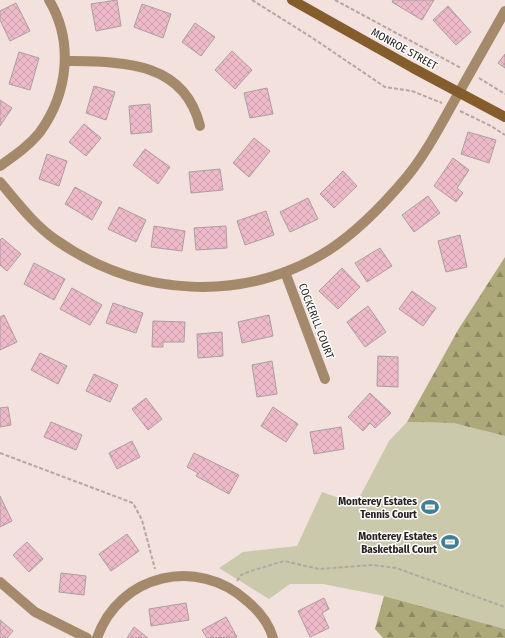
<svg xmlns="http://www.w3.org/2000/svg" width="505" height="638" font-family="'Fira Sans Condensed',sans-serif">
<defs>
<pattern id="forest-firs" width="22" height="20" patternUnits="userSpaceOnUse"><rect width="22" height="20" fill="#aea97b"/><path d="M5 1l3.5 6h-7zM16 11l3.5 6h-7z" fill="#8e8964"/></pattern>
<pattern id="building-cross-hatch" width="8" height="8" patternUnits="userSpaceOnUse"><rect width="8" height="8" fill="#eebac9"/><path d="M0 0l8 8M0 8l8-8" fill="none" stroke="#cca0ac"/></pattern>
</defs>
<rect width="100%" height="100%" fill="#f2e1dd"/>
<polygon fill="#cbc9ac" points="407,422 453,423 505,436 505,629 384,596 323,584 290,584 269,599 219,568 243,552 297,546 322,492 356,504 389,441"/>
<g fill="url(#forest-firs)">
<polygon points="505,257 505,436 453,423 407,422 458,330"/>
<polygon points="384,596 505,629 505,638 383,638 375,629"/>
</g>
<g fill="url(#building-cross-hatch)" stroke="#ac9da1">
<polygon points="117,0 121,26 96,31 91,4"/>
<polygon points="393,0 434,0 422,20 392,2"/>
<polygon points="16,3 30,31 10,41 0,20 0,11"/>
<polygon points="142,4 171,14 163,38 134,27"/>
<polygon points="448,6 471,32 456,45 433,20"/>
<polygon points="195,23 215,37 201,56 182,42"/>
<polygon points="232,51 252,70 235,89 215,70"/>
<polygon points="19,52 39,58 30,90 9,84"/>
<polygon points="505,54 505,68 498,63"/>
<polygon points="94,86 115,92 106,120 86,113"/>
<polygon points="267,88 273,114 250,118 244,93"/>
<polygon points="0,100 12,108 0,126"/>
<polygon points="150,104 152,132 131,134 129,106"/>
<polygon points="84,124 101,138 86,156 69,142"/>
<polygon points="468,132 496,140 489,163 461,154"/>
<polygon points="254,138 270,151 249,177 233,163"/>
<polygon points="145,149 170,167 158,184 133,165"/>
<polygon points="47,154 67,161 59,186 39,179"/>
<polygon points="453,158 469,170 457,188 463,193 456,202 434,186"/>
<polygon points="220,169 223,190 191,193 189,172"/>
<polygon points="343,171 357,186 334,208 320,194"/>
<polygon points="75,187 102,202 92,220 65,204"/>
<polygon points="428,196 440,213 414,232 402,215"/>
<polygon points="308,198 318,219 290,232 280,212"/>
<polygon points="119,207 146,220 136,242 108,229"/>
<polygon points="266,211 274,235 245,245 237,221"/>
<polygon points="154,226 185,231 182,251 151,247"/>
<polygon points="226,226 227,248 196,250 194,228"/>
<polygon points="460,235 467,267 446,272 438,241"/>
<polygon points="2,238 21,254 7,271 0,265 0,240"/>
<polygon points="380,248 392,266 367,282 355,263"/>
<polygon points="34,263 65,279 54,300 24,284"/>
<polygon points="342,268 360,287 338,309 319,291"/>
<polygon points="72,288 102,305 90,325 60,309"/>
<polygon points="412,291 436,308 423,326 399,309"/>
<polygon points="113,303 143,313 136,333 106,323"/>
<polygon points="368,306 386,332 365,347 347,322"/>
<polygon points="4,315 17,342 0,350 0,317"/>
<polygon points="269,315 273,336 242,343 238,322"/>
<polygon points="153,321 185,322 184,342 163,342 163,347 152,347"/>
<polygon points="222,332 223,356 198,358 197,334"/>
<polygon points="40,353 67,366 58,384 31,370"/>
<polygon points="378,356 398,357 398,387 377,386"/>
<polygon points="272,361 277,394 257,397 252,365"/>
<polygon points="94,374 118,385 110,402 86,391"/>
<polygon points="370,393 391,413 375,428 370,423 363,431 348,417"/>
<polygon points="146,398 162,419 148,430 132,409"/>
<polygon points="8,407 11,425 0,427 0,408"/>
<polygon points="273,407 298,424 286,442 261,426"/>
<polygon points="51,422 82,435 76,450 44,437"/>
<polygon points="341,427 344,449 314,454 310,432"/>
<polygon points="132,441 140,457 117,469 109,453"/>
<polygon points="194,453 239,475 229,494 196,476 198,473 187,467"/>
<polygon points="0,496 12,521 0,527"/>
<polygon points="127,534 139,551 111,571 99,554"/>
<polygon points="27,542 43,559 29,572 13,555"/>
<polygon points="61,573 86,576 84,595 59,592"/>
<polygon points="324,598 329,609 322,613 329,628 310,637 298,611"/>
<polygon points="186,603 189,620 151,626 149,609"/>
<polygon points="226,617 237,637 207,638 202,630"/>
<polygon points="0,620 13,631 7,638 0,638"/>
<polygon points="134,627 148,638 127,638"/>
</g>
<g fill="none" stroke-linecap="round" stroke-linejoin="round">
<g stroke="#b4a7a3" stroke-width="2" stroke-dasharray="4 2" stroke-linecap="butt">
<polyline points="252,0 311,37 385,87 412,91 442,103"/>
<polyline points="335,0 461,68"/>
<polyline points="479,78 505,94"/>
<polyline points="460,111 491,126 505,135"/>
<polyline points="0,453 133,503 142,520 155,569"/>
<polyline points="237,581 241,575 248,572 284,561 319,569 372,565 396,568 505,607"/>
</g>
<g stroke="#a5896b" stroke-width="10">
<path d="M66,61C121,62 184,60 200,126"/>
<path d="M0,166C14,156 29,146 40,132C68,93 74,42 49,0"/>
<path d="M0,182C17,202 34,225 56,240C137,297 244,304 329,250C358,231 383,205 405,179C426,154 441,124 457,96C473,68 489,39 505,11"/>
<polyline points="285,272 325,379"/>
<polyline points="0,582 35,612 87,638"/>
<path d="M97,638C119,574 198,556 247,601C259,611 269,623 273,638"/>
</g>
<polyline stroke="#855c2c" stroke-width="10" points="292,0 413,68 505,117"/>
</g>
<defs>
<g id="stadium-bare" transform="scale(1.38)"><path d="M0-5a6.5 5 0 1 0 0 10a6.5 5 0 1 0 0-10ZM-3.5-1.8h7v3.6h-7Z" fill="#407f94" stroke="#fff" stroke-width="2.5" paint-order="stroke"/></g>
</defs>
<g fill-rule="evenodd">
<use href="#stadium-bare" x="430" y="507"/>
<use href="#stadium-bare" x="450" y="542"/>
</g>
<g text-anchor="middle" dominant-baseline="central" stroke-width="3" stroke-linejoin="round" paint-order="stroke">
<g font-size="11" fill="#282220" stroke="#fff">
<text transform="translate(404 49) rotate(29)">MONROE STREET</text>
<text transform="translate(316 321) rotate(69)">COCKERILL COURT</text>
</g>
<g font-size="11" font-weight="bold" fill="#282220" stroke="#fff" text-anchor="end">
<text x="417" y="501">Monterey Estates<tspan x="417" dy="13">Tennis Court</tspan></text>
<text x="437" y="536">Monterey Estates<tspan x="437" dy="13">Basketball Court</tspan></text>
</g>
</g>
</svg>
